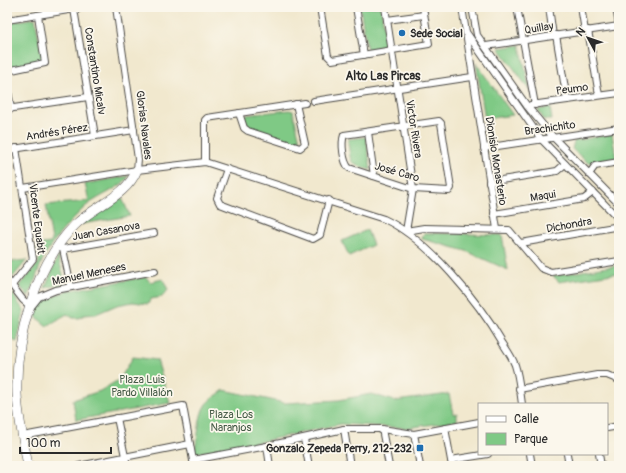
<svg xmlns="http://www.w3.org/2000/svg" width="626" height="473" font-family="Pangolin,sans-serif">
<rect width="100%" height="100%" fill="#fbf7ec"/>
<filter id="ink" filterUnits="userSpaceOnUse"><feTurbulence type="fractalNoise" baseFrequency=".025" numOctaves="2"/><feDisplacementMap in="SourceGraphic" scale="8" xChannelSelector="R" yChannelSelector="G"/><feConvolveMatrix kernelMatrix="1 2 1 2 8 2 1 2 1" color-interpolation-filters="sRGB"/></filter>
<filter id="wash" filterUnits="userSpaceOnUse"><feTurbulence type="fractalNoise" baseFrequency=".012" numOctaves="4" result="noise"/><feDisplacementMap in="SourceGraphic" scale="16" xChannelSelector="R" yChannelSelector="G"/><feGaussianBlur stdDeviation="0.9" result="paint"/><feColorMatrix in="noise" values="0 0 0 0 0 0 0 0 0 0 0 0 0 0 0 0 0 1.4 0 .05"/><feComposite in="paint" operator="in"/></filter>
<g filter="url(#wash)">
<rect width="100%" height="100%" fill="#f1e8ce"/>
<g fill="#7fc985" stroke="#557a58">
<polygon points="360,7 381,7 386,43 384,47 367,49"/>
<polygon points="35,18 43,61 9,67 7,54 7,23"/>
<polygon points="520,45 530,91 499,48"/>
<polygon points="476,63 513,115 485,119"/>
<polygon points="550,107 552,120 544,120 538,110"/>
<polygon points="289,110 293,111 300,141 297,144 252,129 248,126 244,118 246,115"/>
<polygon points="612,134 616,158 588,163 572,149 574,141"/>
<path d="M366,137L371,170C349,163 351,165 348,142L349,139Z"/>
<path d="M128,176C126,186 94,198 85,207C70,221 54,239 44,257C37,270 35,285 28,297L20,286L39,262L37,245L50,243L52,241L46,205L89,201L85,184Z"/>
<polygon points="122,198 130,216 81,224 102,208"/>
<polygon points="367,230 373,245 349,256 342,241"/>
<polygon points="424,233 502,235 508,270 466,251 422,239"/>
<polygon points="58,256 65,282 63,284 45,288"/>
<polygon points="27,260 13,277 12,277 7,270 7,262"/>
<polygon points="619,265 619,273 559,282 553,276"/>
<polygon points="146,277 150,282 163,279 168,290 162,297 151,299 148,304 133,302 117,305 96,314 84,315 79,318 73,318 67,314 47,326 36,317 39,303 66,291"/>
<polygon points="12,293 24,311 17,342 7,338 7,298"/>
<polygon points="133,357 157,360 170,403 76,420 73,400 100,391 120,379"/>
<path d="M224,390L285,403L339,400L371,394L395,401L449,394L453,414L457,413V421L406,428L341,424L223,450L193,453C200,439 197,416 206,404C210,399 219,394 224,390Z"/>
</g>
</g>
<g filter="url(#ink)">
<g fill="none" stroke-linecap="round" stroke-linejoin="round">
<g stroke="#494743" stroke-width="8">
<g id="street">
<polyline points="116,7 138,159 137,170"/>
<polyline points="320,7 328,56 332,60 429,44 423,7"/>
<polyline points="356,7 364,55"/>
<polyline points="385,7 413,189 406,231 424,228 509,230 541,268 551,272 619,261"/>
<polyline points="462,7 497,229"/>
<polyline points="472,7 477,35 527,106 553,137 619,204"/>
<polyline points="517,7 535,105"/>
<polyline points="549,7 553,36"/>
<polyline points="581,7 585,31"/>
<polyline points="616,7 619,26"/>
<polyline points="74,9 95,136"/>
<polyline points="7,20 87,7"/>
<polyline points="387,20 424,15"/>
<polyline points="588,30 599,95"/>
<polyline points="466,32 541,139 619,219"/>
<polyline points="556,35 567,100"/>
<polyline points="486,46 619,26"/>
<polyline points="7,71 45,63 38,15"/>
<polyline points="7,85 11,109"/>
<polyline points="314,101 472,77"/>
<polyline points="531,105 619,93"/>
<polyline points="7,109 88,97"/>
<polyline points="239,113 244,128 248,131 300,148 305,144 296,104"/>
<path d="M439,121L441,123L451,188L449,191L413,189L349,168C343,162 341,143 344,135Z"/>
<polyline points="368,132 374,176"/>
<polyline points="484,148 619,128"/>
<polyline points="7,150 134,130"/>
<polyline points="205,162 205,120 207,118 305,103"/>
<polyline points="227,169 217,198 220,204 313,239 320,235 329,200"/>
<polyline points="589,174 595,166 619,162"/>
<polyline points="489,182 557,171 565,164"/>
<path d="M23,188L137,170L205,162L384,219C429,240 478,301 503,344C507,350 512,357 515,365C519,377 520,391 522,404"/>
<polyline points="494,214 584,199 593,192"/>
<polyline points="521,243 614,227 619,223"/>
<polyline points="57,246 63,249 154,233"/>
<polyline points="63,249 71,287"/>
<polyline points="7,279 23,300 31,307 39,297 56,290 155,271"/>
<polyline points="12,285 33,259 16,148"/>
<polyline points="519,389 597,375 607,375 619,380"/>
<polyline points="117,418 127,466"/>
<polyline points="445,428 452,466"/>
<polyline points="607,428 619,426"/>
<polyline points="344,429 350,466"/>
<polyline points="382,429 389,466"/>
<polyline points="414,434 420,466"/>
<polyline points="23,436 183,406 194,466"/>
<polyline points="304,439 309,466"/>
<polyline points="267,446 270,466"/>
<polyline points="530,454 532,466"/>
<polyline points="567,454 569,466"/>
<polyline points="599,454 601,466"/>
<polyline points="193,460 267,446 344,429 382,429 414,434 479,422"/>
<polyline points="451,460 488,454"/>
<polyline points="79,466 190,444"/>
</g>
</g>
<g stroke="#494743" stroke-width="10">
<path id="secondary" d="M28,466C24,442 18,418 17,394C15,339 35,265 75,225C95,205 126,197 137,170"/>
</g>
<use href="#street" stroke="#fff" stroke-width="6"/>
<use href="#secondary" stroke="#fff" stroke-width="9"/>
</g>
</g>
<g fill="#1f6fb2" stroke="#fbf7ec" stroke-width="1.5">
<circle cx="402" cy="33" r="4"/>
<rect x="416" y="444" width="8" height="8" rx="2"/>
</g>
<g text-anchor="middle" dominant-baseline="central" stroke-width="3.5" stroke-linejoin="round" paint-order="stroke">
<g font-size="11" fill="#2b2b2b" stroke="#fbf7ec">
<text transform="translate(539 28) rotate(-9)">Quillay</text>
<text transform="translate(95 71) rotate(81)">Constantino Micalv</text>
<text transform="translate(572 89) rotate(-8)">Peumo</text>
<text transform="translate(144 125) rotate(83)">Glorias Navales</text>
<text transform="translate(550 128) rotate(-8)">Brachichito</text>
<text transform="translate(414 129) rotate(81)">Victor Rivera</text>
<text transform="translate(57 132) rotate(-9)">Andrés Pérez</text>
<text transform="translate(496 161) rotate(81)">Dionisio Monasterio</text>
<text transform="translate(397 172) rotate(16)">José Caro</text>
<text transform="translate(543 196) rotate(-9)">Maqui</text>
<text transform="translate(37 219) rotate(83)">Vicente Equabit</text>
<text transform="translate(569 225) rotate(-10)">Dichondra</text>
<text transform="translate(106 231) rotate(-10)">Juan Casanova</text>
<text transform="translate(89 274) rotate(-12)">Manuel Meneses</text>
</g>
<g font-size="11" font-weight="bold" fill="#2b2b2b" stroke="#fbf7ec" text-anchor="start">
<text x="410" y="33">Sede Social</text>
<text x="412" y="448" text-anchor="end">Gonzalo Zepeda Perry, 212-232</text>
</g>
<g font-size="11" fill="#445a46" stroke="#fbf7ec">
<text x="142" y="379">Plaza Luis<tspan x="142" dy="13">Pardo Villalón</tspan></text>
<text x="231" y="414">Plaza Los<tspan x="231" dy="13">Naranjos</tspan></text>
</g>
<g font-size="12" font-weight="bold" fill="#2b2b2b" stroke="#fbf7ec">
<text x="383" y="76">Alto Las Pircas</text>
</g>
</g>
<rect width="626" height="473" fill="none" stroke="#fbf7ec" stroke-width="24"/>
<rect x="478" y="403" width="130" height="52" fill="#fbf7ec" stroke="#a8a59f"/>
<rect x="486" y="416" width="20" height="6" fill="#ffffff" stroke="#a8a59f"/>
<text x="514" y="423" font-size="12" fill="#2b2b2b">Calle</text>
<rect x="486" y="433" width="20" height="12" fill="#7fc985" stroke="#a8a59f"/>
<text x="514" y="443" font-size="12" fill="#2b2b2b">Parque</text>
<g transform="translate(588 38) rotate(310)" stroke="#fbf7ec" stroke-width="3" paint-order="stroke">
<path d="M0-3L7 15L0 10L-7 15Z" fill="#2b2b2b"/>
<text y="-6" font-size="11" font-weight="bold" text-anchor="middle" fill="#2b2b2b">N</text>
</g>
<path d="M20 447v6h91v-6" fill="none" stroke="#2b2b2b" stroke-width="2"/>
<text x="26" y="447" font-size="12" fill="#2b2b2b" stroke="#fbf7ec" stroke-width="3" paint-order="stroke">100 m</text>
</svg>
